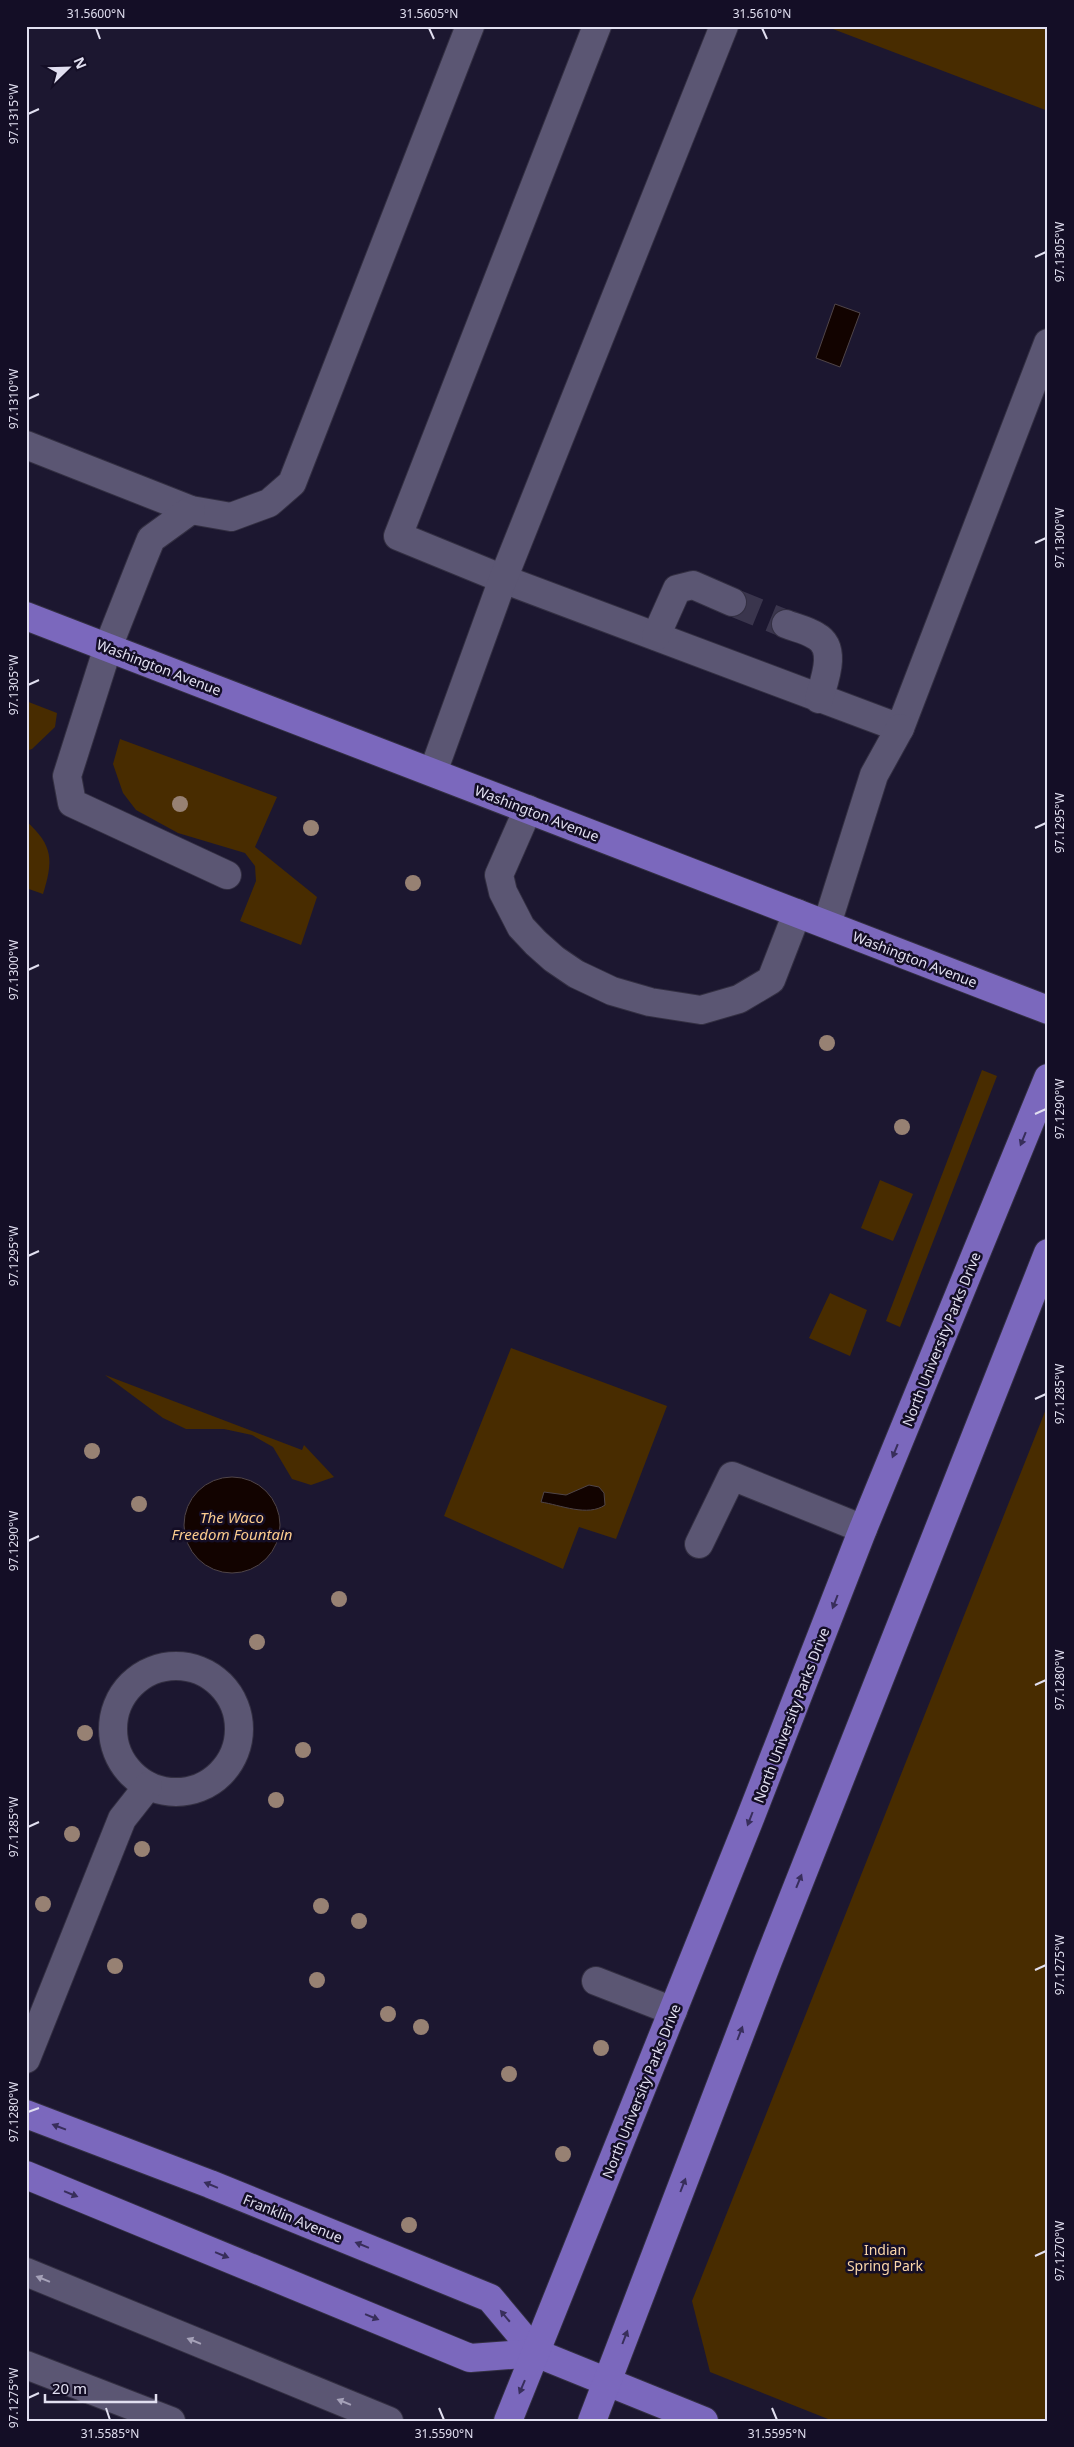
<svg xmlns="http://www.w3.org/2000/svg" width="1074" height="2447" font-family="'Noto Sans',sans-serif">
<rect width="100%" height="100%" fill="#1c1730"/>
<g fill="#482c00">
<polygon points="825,26 1048,26 1048,111"/>
<polygon points="26,701 57,713 55,727 32,749 26,751"/>
<polygon points="120,739 277,797 255,847 317,897 301,945 240,921 256,881 255,866 245,853 178,833 136,810 123,793 113,764"/>
<path d="M26,821C54,846 53,861 43,894L26,888Z"/>
<polygon points="982,1070 997,1076 900,1327 886,1321"/>
<polygon points="880,1180 913,1194 893,1241 861,1228"/>
<polygon points="830,1293 867,1310 850,1356 809,1338"/>
<polygon points="511,1348 667,1406 616,1539 579,1527 563,1569 444,1516"/>
<polygon points="105,1375 302,1450 304,1445 334,1477 311,1485 292,1479 273,1447 252,1435 224,1429 186,1429 163,1418"/>
<polygon points="1048,1404 1048,2421 833,2421 710,2372 692,2301"/>
</g>
<g fill="#120300" stroke="#504548">
<polygon points="835,304 860,313 840,367 816,358"/>
<circle cx="232" cy="1525" r="48"/>
<path d="M589,1485L599,1487L604,1493L605,1505C588,1517 560,1505 541,1502L544,1492L566,1495Z"/>
</g>
<g fill="none" stroke-linecap="round" stroke-linejoin="round">
<polyline stroke="#3a354d" stroke-width="28" stroke-dasharray="28 14" stroke-linecap="butt" points="732,602 786,624"/>
<g stroke="#332f42" stroke-width="30">
<g id="minor">
<polyline points="597,26 398,536 503,579 900,728 1048,343"/>
<polyline points="26,445 191,510 231,517 269,503 292,483 470,26"/>
<polyline points="191,510 151,539 142,561 108,647 67,776 72,803 227,875"/>
<path d="M786,624C796,628 807,630 816,636C838,648 824,681 819,699"/>
<polyline points="656,636 677,589 693,585 732,602"/>
<polyline points="433,772 503,579 724,26"/>
<polyline points="528,809 499,875 503,892 521,927 536,943 554,959 576,974 612,991 650,1002 701,1010 739,999 771,980 797,913"/>
<polyline points="827,924 874,775 900,728"/>
<polyline points="699,1544 732,1476 863,1529"/>
<circle cx="176" cy="1729" r="63"/>
<polyline points="596,1981 673,2011"/>
<polyline points="26,2059 122,1819 148,1786"/>
<polyline points="26,2272 389,2421"/>
<polyline points="26,2365 171,2421"/>
</g>
</g>
<g stroke="#332f42" stroke-width="30">
<g id="major">
<polyline points="26,616 1048,1010"/>
<polyline points="26,2114 210,2184 490,2298 536,2353"/>
<polyline points="26,2175 470,2358 536,2353 704,2421"/>
<polyline points="508,2421 749,1821 863,1529 1048,1078"/>
<polyline points="592,2421 768,1961 1048,1253"/>
</g>
</g>
<use href="#minor" stroke="#5b5673" stroke-width="28"/>
<use href="#major" stroke="#7b68bd" stroke-width="28"/>
</g>
<g fill="#978173">
<circle cx="180" cy="804" r="8"/>
<circle cx="311" cy="828" r="8"/>
<circle cx="413" cy="883" r="8"/>
<circle cx="827" cy="1043" r="8"/>
<circle cx="902" cy="1127" r="8"/>
<circle cx="92" cy="1451" r="8"/>
<circle cx="139" cy="1504" r="8"/>
<circle cx="339" cy="1599" r="8"/>
<circle cx="257" cy="1642" r="8"/>
<circle cx="85" cy="1733" r="8"/>
<circle cx="303" cy="1750" r="8"/>
<circle cx="276" cy="1800" r="8"/>
<circle cx="72" cy="1834" r="8"/>
<circle cx="142" cy="1849" r="8"/>
<circle cx="43" cy="1904" r="8"/>
<circle cx="321" cy="1906" r="8"/>
<circle cx="359" cy="1921" r="8"/>
<circle cx="115" cy="1966" r="8"/>
<circle cx="317" cy="1980" r="8"/>
<circle cx="388" cy="2014" r="8"/>
<circle cx="421" cy="2027" r="8"/>
<circle cx="601" cy="2048" r="8"/>
<circle cx="509" cy="2074" r="8"/>
<circle cx="563" cy="2154" r="8"/>
<circle cx="409" cy="2225" r="8"/>
</g>
<defs><path id="oneway-solid" d="M-6-.8H1V-3.2L6.5 0L1 3.2V.8H-6Z" transform="scale(1.25)"/></defs>
<g fill="#382e5b">
<use href="#oneway-solid" transform="translate(1023 1139) rotate(112)"/>
<use href="#oneway-solid" transform="translate(895 1451) rotate(112)"/>
<use href="#oneway-solid" transform="translate(835 1602) rotate(111)"/>
<use href="#oneway-solid" transform="translate(750 1819) rotate(111)"/>
<use href="#oneway-solid" transform="translate(799 1881) rotate(-68)"/>
<use href="#oneway-solid" transform="translate(740 2033) rotate(-69)"/>
<use href="#oneway-solid" transform="translate(59 2127) rotate(-159)"/>
<use href="#oneway-solid" transform="translate(211 2185) rotate(-158)"/>
<use href="#oneway-solid" transform="translate(683 2185) rotate(-69)"/>
<use href="#oneway-solid" transform="translate(71 2194) rotate(22)"/>
<use href="#oneway-solid" transform="translate(362 2245) rotate(-158)"/>
<use href="#oneway-solid" transform="translate(222 2255) rotate(22)"/>
<use href="#oneway-solid" transform="translate(505 2316) rotate(-130)"/>
<use href="#oneway-solid" transform="translate(372 2317) rotate(22)"/>
<use href="#oneway-solid" transform="translate(625 2337) rotate(-69)"/>
<use href="#oneway-solid" transform="translate(522 2387) rotate(113)"/>
</g>
<g fill="#a5a1b8">
<use href="#oneway-solid" transform="translate(43 2279) rotate(-158)"/>
<use href="#oneway-solid" transform="translate(194 2341) rotate(-158)"/>
<use href="#oneway-solid" transform="translate(344 2402) rotate(-158)"/>
</g>
<path fill="none" stroke="#e1dff0" stroke-width="2" d="M96,28L100,39M429,28L434,39M762,28L767,39M28,114L39,109M1035,257L1046,252M28,399L39,394M1035,543L1046,538M28,685L39,680M1035,828L1046,823M28,970L39,965M1035,1114L1046,1109M28,1256L39,1251M1035,1399L1046,1394M28,1541L39,1536M1035,1685L1046,1680M28,1827L39,1822M1035,1970L1046,1965M28,2112L39,2108M1035,2256L1046,2251M28,2398L39,2393M106,2408L110,2420M439,2408L444,2420M772,2408L777,2420"/>
<g text-anchor="middle" dominant-baseline="central" stroke-width="5" stroke-linejoin="round" paint-order="stroke">
<g font-size="14" fill="#e1dff0" stroke="#140e26">
<text transform="translate(159 667) rotate(21)">Washington Avenue</text>
<text transform="translate(537 813) rotate(21)">Washington Avenue</text>
<text transform="translate(915 959) rotate(21)">Washington Avenue</text>
<text transform="translate(941 1339) rotate(-68)">North University Parks Drive</text>
<text transform="translate(791 1715) rotate(-69)">North University Parks Drive</text>
<text transform="translate(641 2091) rotate(-68)">North University Parks Drive</text>
<text transform="translate(293 2218) rotate(22)">Franklin Avenue</text>
</g>
<g font-size="14" fill="#fbd7aa" stroke="#140e26">
<text x="885" y="2249">Indian<tspan x="885" dy="16">Spring Park</tspan></text>
</g>
<g font-size="15" font-style="italic" fill="#fccc8e" stroke="#140e26">
<text x="232" y="1517">The Waco<tspan x="232" dy="17">Freedom Fountain</tspan></text>
</g>
</g>
<rect width="1074" height="2447" fill="none" stroke="#140e26" stroke-width="55"/>
<g transform="translate(68 68) rotate(67)" stroke="#140e26" stroke-width="4" paint-order="stroke">
<path d="M0-4L9 19L0 12L-9 19Z" fill="#e1dff0"/>
<text y="-8" font-size="14" font-weight="bold" text-anchor="middle" fill="#e1dff0">N</text>
</g>
<path d="M45 2394v8h111v-8" fill="none" stroke="#e1dff0" stroke-width="2.5"/>
<text x="52" y="2394" font-size="15" fill="#e1dff0" stroke="#140e26" stroke-width="4" paint-order="stroke">20 m</text>
<rect x="28" y="28" width="1018" height="2392" fill="none" stroke="#e1dff0" stroke-width="2"/>
<g font-size="12" text-anchor="middle" fill="#e1dff0">
<text x="96" y="18">31.5600°N</text>
<text x="429" y="18">31.5605°N</text>
<text x="762" y="18">31.5610°N</text>
<text transform="translate(14 114) rotate(-90)" y="4">97.1315°W</text>
<text transform="translate(1060 252) rotate(-90)" y="4">97.1305°W</text>
<text transform="translate(14 399) rotate(-90)" y="4">97.1310°W</text>
<text transform="translate(1060 538) rotate(-90)" y="4">97.1300°W</text>
<text transform="translate(14 685) rotate(-90)" y="4">97.1305°W</text>
<text transform="translate(1060 823) rotate(-90)" y="4">97.1295°W</text>
<text transform="translate(14 970) rotate(-90)" y="4">97.1300°W</text>
<text transform="translate(1060 1109) rotate(-90)" y="4">97.1290°W</text>
<text transform="translate(14 1256) rotate(-90)" y="4">97.1295°W</text>
<text transform="translate(1060 1394) rotate(-90)" y="4">97.1285°W</text>
<text transform="translate(14 1541) rotate(-90)" y="4">97.1290°W</text>
<text transform="translate(1060 1680) rotate(-90)" y="4">97.1280°W</text>
<text transform="translate(14 1827) rotate(-90)" y="4">97.1285°W</text>
<text transform="translate(1060 1965) rotate(-90)" y="4">97.1275°W</text>
<text transform="translate(14 2112) rotate(-90)" y="4">97.1280°W</text>
<text transform="translate(1060 2251) rotate(-90)" y="4">97.1270°W</text>
<text transform="translate(14 2398) rotate(-90)" y="4">97.1275°W</text>
<text x="110" y="2438">31.5585°N</text>
<text x="444" y="2438">31.5590°N</text>
<text x="777" y="2438">31.5595°N</text>
</g>
</svg>
